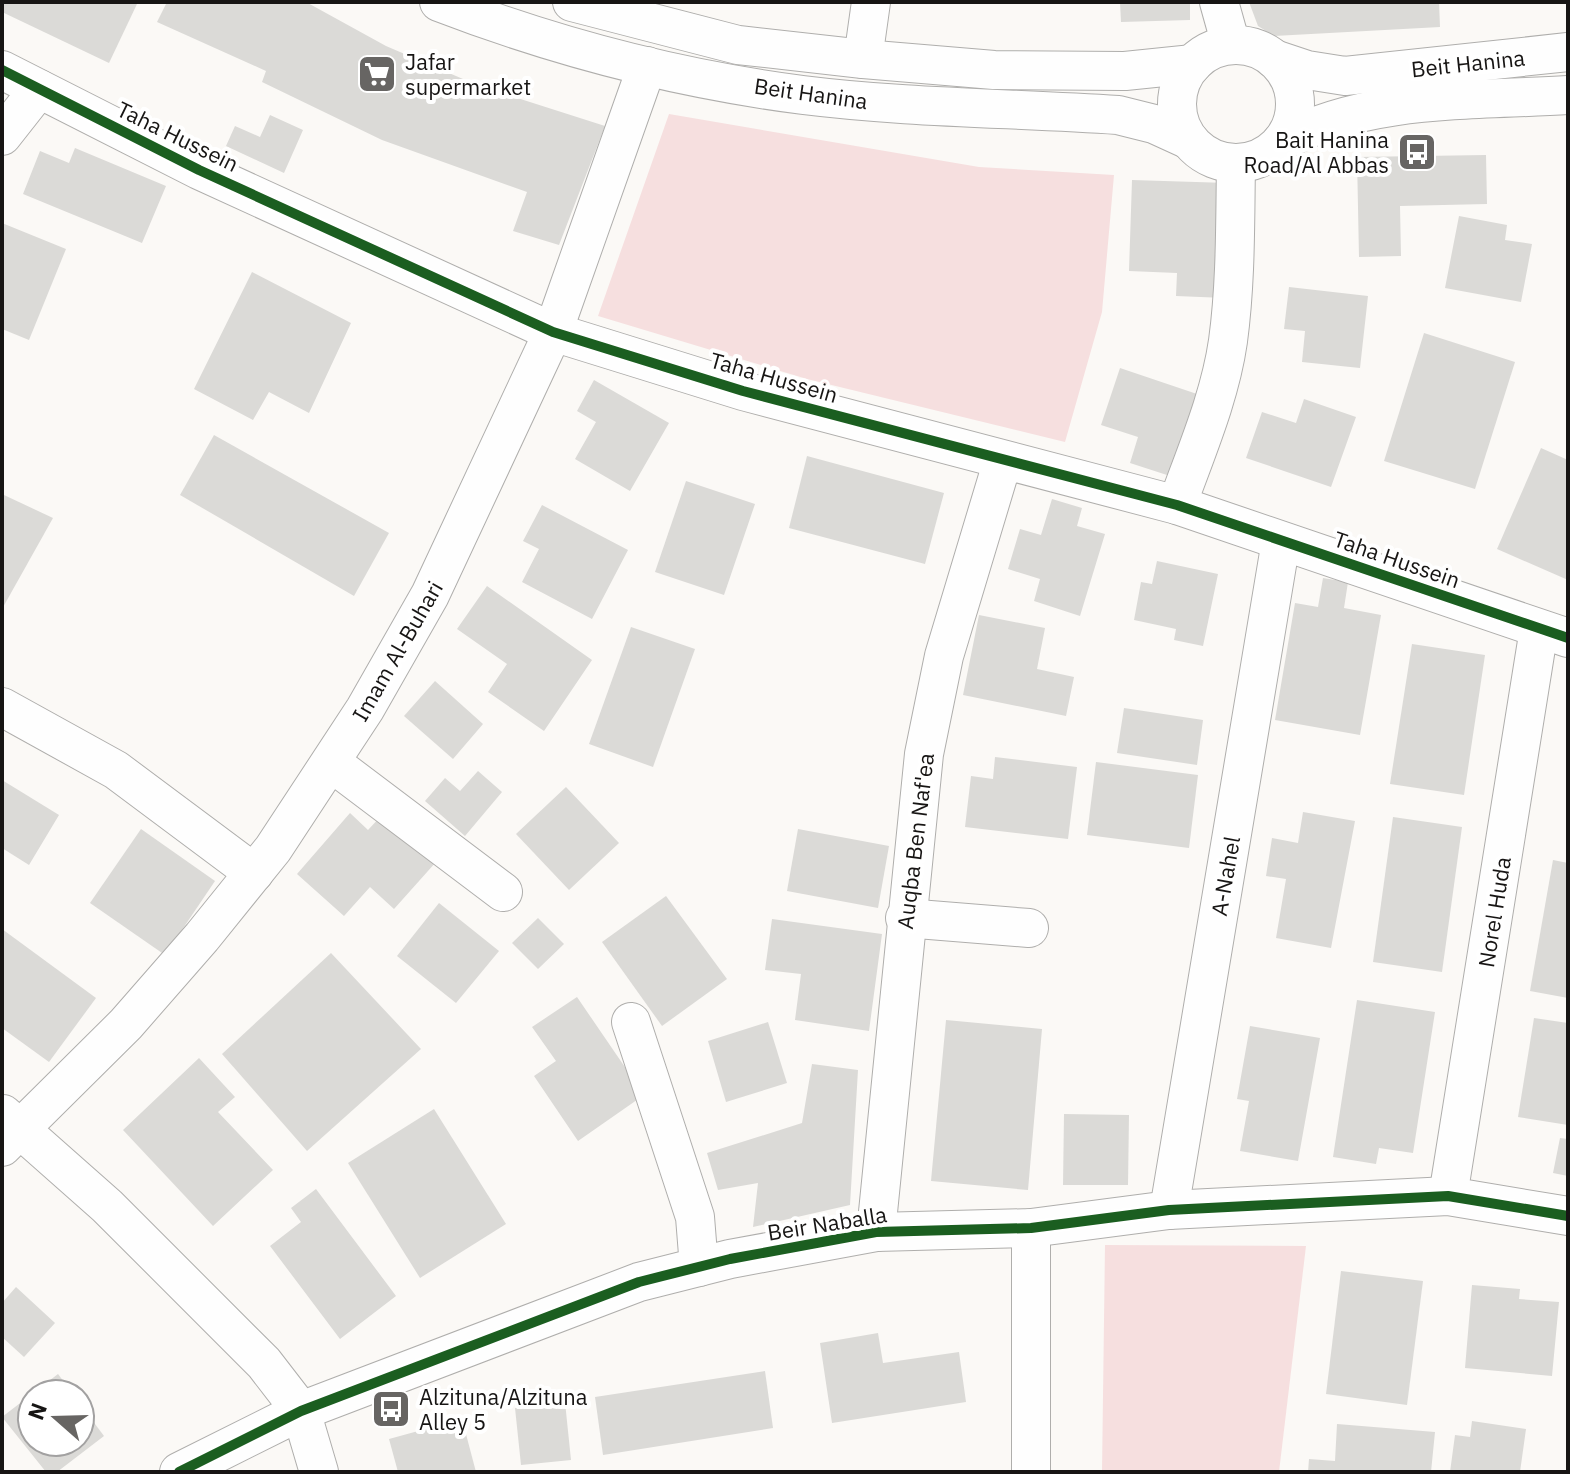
<svg xmlns="http://www.w3.org/2000/svg" width="1570" height="1474" font-family="'IBM Plex Sans',sans-serif">
<rect width="100%" height="100%" fill="#fbf9f6"/>
<g fill="#f6dfdf">
<polygon points="669,114 979,167 1114,175 1102,312 1065,442 807,379 598,316"/>
<polygon points="1105,1245 1306,1246 1279,1472 1102,1472"/>
</g>
<g fill="#dbdad7">
<polygon points="2,2 134,2 137,4 109,63 2,12"/>
<polygon points="167,2 306,2 386,46 477,85 605,126 559,245 513,231 527,192 382,140 262,82 266,71 157,22"/>
<polygon points="1120,2 1190,2 1190,20 1121,22"/>
<polygon points="1249,2 1439,2 1440,27 1274,36 1258,26"/>
<polygon points="270,115 303,130 284,173 226,146 235,126 260,137"/>
<polygon points="75,148 166,186 142,243 23,194 40,151 69,163"/>
<polygon points="1486,155 1487,204 1400,206 1401,256 1359,257 1357,157"/>
<polygon points="1132,180 1228,183 1225,298 1176,296 1177,273 1129,271"/>
<polygon points="1459,216 1507,225 1505,240 1532,244 1521,302 1445,288"/>
<polygon points="2,223 66,249 29,340 2,329"/>
<polygon points="252,272 351,323 309,413 269,392 253,420 194,389"/>
<polygon points="1289,287 1368,296 1360,368 1302,362 1305,331 1284,329"/>
<polygon points="1424,333 1515,362 1475,489 1384,461"/>
<polygon points="1120,368 1197,394 1170,476 1130,463 1138,437 1101,425"/>
<polygon points="594,380 669,423 630,491 575,459 596,422 577,411"/>
<polygon points="1304,399 1356,417 1331,487 1246,458 1262,412 1296,423"/>
<polygon points="214,435 389,533 354,596 180,495"/>
<polygon points="1541,448 1568,460 1568,580 1497,549"/>
<polygon points="807,456 944,493 925,564 789,528"/>
<polygon points="686,481 755,504 724,595 655,572"/>
<polygon points="4,495 53,518 2,609 2,499"/>
<polygon points="1052,499 1082,508 1077,526 1105,534 1080,616 1034,601 1040,579 1008,569 1020,529 1041,535"/>
<polygon points="542,505 628,550 592,619 522,582 539,549 523,541"/>
<polygon points="1157,561 1218,574 1203,646 1174,640 1176,629 1134,620 1141,582 1152,584"/>
<polygon points="1323,578 1348,582 1344,608 1381,615 1360,735 1275,720 1295,603 1318,607"/>
<polygon points="487,586 592,660 544,731 488,692 507,664 457,629"/>
<polygon points="979,615 1045,628 1037,669 1074,677 1066,716 963,695"/>
<polygon points="631,627 695,649 653,767 589,744"/>
<polygon points="1412,644 1485,655 1464,795 1390,784"/>
<polygon points="435,681 483,724 453,759 404,716"/>
<polygon points="1124,708 1203,720 1197,765 1117,753"/>
<polygon points="995,757 1077,767 1068,839 965,827 971,776 993,779"/>
<polygon points="1096,762 1198,775 1189,848 1087,835"/>
<polygon points="478,771 502,792 465,836 425,801 445,778 460,791"/>
<polygon points="2,780 59,815 29,865 2,848"/>
<polygon points="566,787 619,843 569,890 516,834"/>
<polygon points="1303,812 1355,821 1331,948 1276,938 1286,879 1266,876 1272,838 1298,843"/>
<polygon points="350,813 368,830 382,815 436,862 394,909 370,887 344,916 297,874"/>
<polygon points="1393,817 1462,827 1442,972 1373,962"/>
<polygon points="141,829 215,881 165,955 90,903"/>
<polygon points="798,829 889,846 878,908 787,891"/>
<polygon points="1553,860 1568,863 1568,998 1530,991"/>
<polygon points="666,896 727,979 662,1026 602,942"/>
<polygon points="439,903 499,951 456,1003 397,956"/>
<polygon points="538,918 564,944 538,969 512,943"/>
<polygon points="772,919 882,934 869,1031 795,1020 801,974 765,970"/>
<polygon points="2,929 96,998 49,1062 2,1028"/>
<polygon points="331,953 421,1049 307,1151 222,1054"/>
<polygon points="577,997 644,1095 578,1141 534,1076 556,1061 532,1027"/>
<polygon points="1357,1000 1435,1012 1413,1153 1379,1148 1376,1164 1333,1157"/>
<polygon points="1534,1018 1568,1023 1568,1125 1518,1117"/>
<polygon points="946,1020 1042,1029 1028,1190 931,1181"/>
<polygon points="768,1022 787,1083 726,1102 708,1041"/>
<polygon points="1250,1026 1320,1038 1298,1161 1240,1151 1249,1101 1237,1099"/>
<polygon points="199,1058 235,1097 218,1112 273,1170 213,1226 123,1130"/>
<polygon points="812,1064 858,1070 850,1205 753,1227 758,1183 718,1190 707,1153 802,1123"/>
<polygon points="434,1109 506,1224 420,1278 348,1163"/>
<polygon points="1064,1114 1129,1115 1128,1185 1063,1185"/>
<polygon points="1560,1138 1568,1139 1568,1176 1553,1173"/>
<polygon points="316,1189 396,1296 340,1339 270,1246 301,1222 291,1208"/>
<polygon points="1341,1271 1423,1281 1407,1405 1326,1394"/>
<polygon points="1472,1285 1520,1289 1519,1299 1559,1302 1552,1376 1465,1368"/>
<polygon points="16,1287 55,1323 24,1357 2,1337 2,1303"/>
<polygon points="878,1333 883,1363 959,1352 966,1402 832,1423 820,1343"/>
<polygon points="765,1371 773,1428 603,1455 595,1397"/>
<polygon points="58,1374 73,1394 32,1394 32,1442 80,1442 80,1404 104,1436 57,1472 46,1472 2,1417"/>
<polygon points="565,1402 571,1460 521,1465 515,1408"/>
<polygon points="462,1419 476,1472 398,1472 389,1439"/>
<polygon points="1472,1421 1526,1429 1520,1472 1450,1472 1455,1435 1470,1437"/>
<polygon points="1337,1424 1435,1432 1431,1472 1308,1472 1309,1459 1335,1461"/>
</g>
<g fill="none" stroke-linecap="round" stroke-linejoin="round">
<g stroke="#afaeac" stroke-width="40">
<g id="minor">
<path d="M439,2C556,47 679,79 803,95C907,108 1013,108 1118,115L1154,124L1189,140"/>
<polyline points="572,2 738,45 863,59 994,70 1125,71 1193,64"/>
<polyline points="1219,2 1231,45"/>
<circle cx="1236" cy="104" r="59"/>
<polyline points="863,59 871,2"/>
<polyline points="1274,59 1307,70 1345,76 1568,52"/>
<polyline points="2,70 199,170 553,332 743,391 1177,505 1568,638"/>
<polyline points="2,136 39,89"/>
<path d="M1282,141C1369,95 1472,101 1568,95"/>
<path d="M1177,505C1196,452 1220,397 1228,341C1236,282 1235,222 1236,163"/>
<polyline points="2,707 116,770 254,873"/>
<polyline points="332,763 503,892"/>
<polyline points="905,918 1029,928"/>
<polyline points="631,1022 695,1217 699,1267"/>
<polyline points="3,1114 107,1206 264,1363 301,1411 319,1472"/>
<polyline points="2,1147 126,1024 202,937 273,849 365,709 430,595 553,332 647,66"/>
<polyline points="1448,1196 1539,629"/>
<polyline points="1169,1210 1281,541"/>
<polyline points="1031,1228 1031,1472"/>
<polyline points="876,1232 924,754 944,656 1003,460"/>
<polyline points="179,1472 301,1411 639,1282 730,1259 876,1232 1031,1228 1169,1210 1448,1196 1568,1216"/>
</g>
</g>
<use href="#minor" stroke="#fefefe" stroke-width="38"/>
<g stroke="#fff" stroke-width="15">
<g id="cycleway">
<polyline points="2,70 199,170 553,332 743,391 1177,505 1568,638"/>
<polyline points="179,1472 301,1411 639,1282 730,1259 876,1232 1031,1228 1169,1210 1448,1196 1568,1216"/>
</g>
</g>
<use href="#cycleway" stroke="#1b5e20" stroke-width="10"/>
</g>
<defs>
<g id="supermarket-square" transform="scale(2)"><rect x="-9" y="-9" width="18" height="18" rx="4" fill="#676563" stroke="#fff"/><path d="M-6-5.5h2.5l.6 2H6L4.5 2H-2.5L-4.4-4H-6ZM-1.5 3.2a1.3 1.3 0 1 0 .1 0ZM3 3.2a1.3 1.3 0 1 0 .1 0Z" fill="#fff"/></g>
<g id="bus-square" transform="scale(2)"><rect x="-9" y="-9" width="18" height="18" rx="4" fill="#676563" stroke="#fff"/><path d="M-5-6H5V4H4V6H2V4H-2V6H-4V4H-5ZM-3.5-4V0h7V-4ZM-3.5 1.2v1.5H-2V1.2ZM2 1.2v1.5H3.5V1.2Z" fill="#fff"/></g>
</defs>
<g fill-rule="evenodd">
<use href="#supermarket-square" x="377" y="74"/>
<use href="#bus-square" x="1417" y="152"/>
<use href="#bus-square" x="391" y="1409"/>
</g>
<g text-anchor="middle" dominant-baseline="central" stroke-width="8" stroke-linejoin="round" paint-order="stroke">
<g font-size="22" fill="#171514" stroke="#fff" text-anchor="start">
<text x="405" y="61">Jafar<tspan x="405" dy="25">supermarket</tspan></text>
<text x="1389" y="139" text-anchor="end">Bait Hanina<tspan x="1389" dy="25">Road/Al Abbas</tspan></text>
<text x="419" y="1396">Alzituna/Alzituna<tspan x="419" dy="25">Alley 5</tspan></text>
</g>
<g font-size="22" fill="#171514" stroke="#fff">
<text transform="translate(1468 63) rotate(-6)">Beit Hanina</text>
<text transform="translate(811 93) rotate(8)">Beit Hanina</text>
<text transform="translate(178 136) rotate(26)">Taha Hussein</text>
<text transform="translate(774 377) rotate(16)">Taha Hussein</text>
<text transform="translate(1397 559) rotate(19)">Taha Hussein</text>
<text transform="translate(397 651) rotate(-60)">Imam Al-Buhari</text>
<text transform="translate(915 841) rotate(-83)">Auqba Ben Naf'ea</text>
<text transform="translate(1225 876) rotate(-80)">A-Nahel</text>
<text transform="translate(1494 912) rotate(-81)">Norel Huda</text>
<text transform="translate(827 1223) rotate(-9)">Beir Naballa</text>
</g>
</g>
<rect width="1570" height="1474" fill="none" stroke="#171514" stroke-width="8"/>
<g transform="translate(56 1418) rotate(290)"><circle r="38" fill="#ffffff" stroke="#a2a1a1" stroke-width="2"/>
<path d="M0-6L14 30L0 20L-14 30Z" fill="#676563"/>
<text y="-12" font-size="22" font-weight="bold" text-anchor="middle" fill="#171514">N</text>
</g>
</svg>
